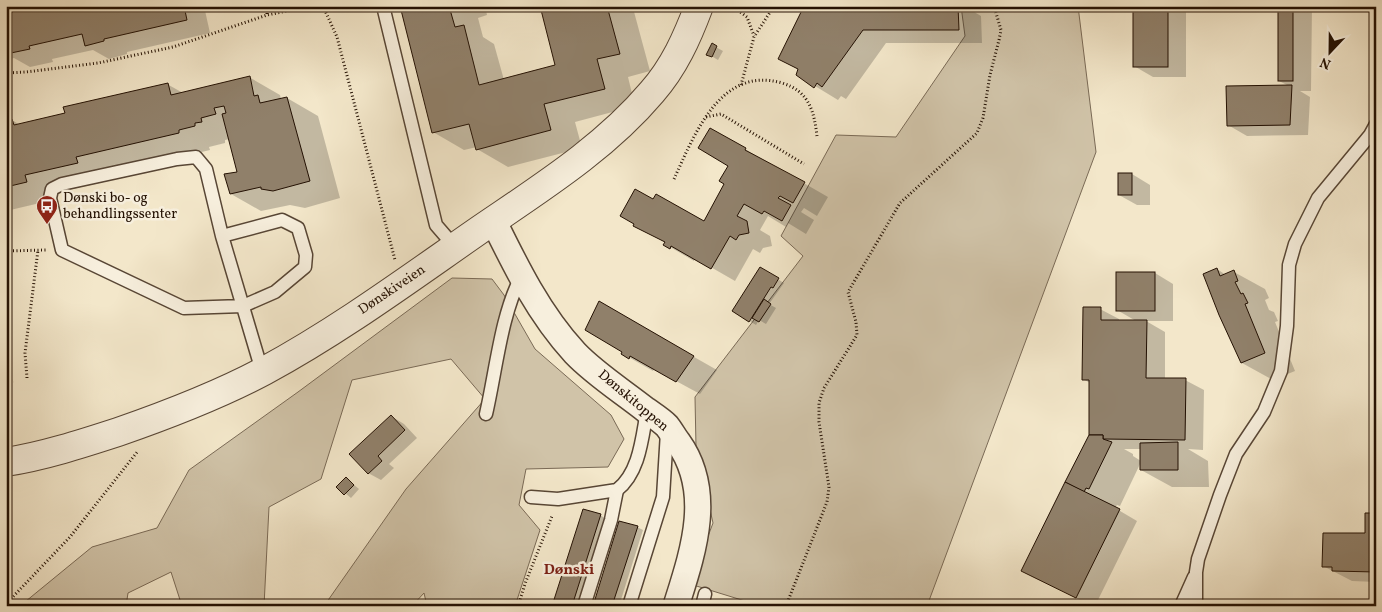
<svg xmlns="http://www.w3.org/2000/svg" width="1382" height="612" font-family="Vollkorn,serif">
<rect width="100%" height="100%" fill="#f3e7ca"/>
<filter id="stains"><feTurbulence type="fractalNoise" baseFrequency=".004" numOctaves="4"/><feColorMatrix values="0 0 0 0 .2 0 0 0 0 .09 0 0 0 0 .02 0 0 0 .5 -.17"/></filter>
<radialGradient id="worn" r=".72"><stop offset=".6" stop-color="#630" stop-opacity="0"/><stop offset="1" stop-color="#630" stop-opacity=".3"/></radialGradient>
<g fill="#d0c3a8" stroke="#7a6a56">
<polygon points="961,6 1078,6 1096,152 927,606 744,606 745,601 690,584 713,523 696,447 695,397 803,256 781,236 836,135 896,137 965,36"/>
<polygon points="452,278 492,279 504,295 535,349 611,415 624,439 608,467 526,469 519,505 540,530 515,606 427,606 424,593 412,606 324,606 406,489 485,399 451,359 352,380 321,479 269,507 264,606 182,606 171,572 128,593 126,606 20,606 92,547 157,528 189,470 298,392"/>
</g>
<g fill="#0003" fill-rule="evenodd">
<polygon points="6,6 204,6 210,33 127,52 127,54 109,59 93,50 52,59 53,62 30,67 14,58 6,60"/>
<polygon points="401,6 485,6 487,15 478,18 483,37 494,44 504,80 557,66 541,6 630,6 633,8 650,71 628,77 635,106 575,122 582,148 508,167 477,149 477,147 464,150 433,132"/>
<polygon points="805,6 969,6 969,9 981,16 982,43 886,43 846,99 841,96 838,100 815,86 799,70 780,59"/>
<polygon points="1134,6 1186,6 1186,77 1153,77 1134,66"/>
<polygon points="1279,6 1312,6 1311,91 1300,91 1310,97 1308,135 1247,136 1228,125 1289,86 1279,81"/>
<polygon points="712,45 723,51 718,60 708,54"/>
<polygon points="249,77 280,95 281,99 287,98 318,116 340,198 305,208 290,205 261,211 231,194 238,172 230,139 225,140 225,143 209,147 210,150 106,175 108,181 55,193 57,199 6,211 6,121 12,120 20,125 66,114 167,84 183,93"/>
<polygon points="710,129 828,197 817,216 804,208 801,212 814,220 806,234 788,223 786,227 768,216 760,230 770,236 772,246 763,248 760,253 753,249 735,281 695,258 694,261 665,244 666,243 635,225 653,200 704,223 726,184 730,165"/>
<polygon points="1132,174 1150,185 1150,205 1137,205 1119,195"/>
<polygon points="760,268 784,283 769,304 776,308 766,324 759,320 756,325 733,311"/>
<polygon points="1217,269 1226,275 1234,272 1265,289 1269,298 1265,300 1269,310 1274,312 1278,321 1275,322 1295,371 1273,380 1242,363 1220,315"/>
<path d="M1155,273L1173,284V321H1146L1165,332V379L1185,380L1204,390L1203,450L1188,449L1208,461L1209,487H1172L1141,470V462L1120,506L1117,505L1115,508L1137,521L1095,606H1091L1023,570L1090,435V383L1083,379L1100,309L1119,319V321H1136L1117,310ZM1124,449H1141V461L1133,456V454Z"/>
<polygon points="599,303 717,370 700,394 654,369 653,371 623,354 624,351"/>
<polygon points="391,416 404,424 417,438 389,464 394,468 381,480 368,473"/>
<polygon points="347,479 359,489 351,498 338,487"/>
<polygon points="1376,514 1376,582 1352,581 1323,566 1366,535"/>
<polygon points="600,515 606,519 579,606 554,606"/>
<polygon points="637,527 643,530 619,606 594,606"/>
</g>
<g fill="#90806a" stroke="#241103">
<polygon points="6,6 184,6 187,20 104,39 104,41 85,46 82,34 29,46 30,49 6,54"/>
<polygon points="400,6 449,6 455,27 464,25 479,85 555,65 540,6 607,6 620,54 597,59 605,89 544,104 551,130 476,150 469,124 432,133"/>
<polygon points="804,6 958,6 959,30 863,30 822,87 817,83 814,88 796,75 798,69 778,59"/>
<rect x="1133" y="6" width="35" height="61"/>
<rect x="1278" y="6" width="15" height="75"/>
<polygon points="712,43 717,46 712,57 706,55"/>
<polygon points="250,76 254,96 258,95 260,103 287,97 310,181 273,191 261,189 261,187 230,194 224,174 237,172 222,114 226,113 224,106 214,108 216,114 201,118 202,122 195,123 195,126 179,130 179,133 76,157 78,163 25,175 27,182 6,187 6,120 12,119 14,125 65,113 63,107 168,83 171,95"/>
<polygon points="1292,85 1290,125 1227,126 1226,86"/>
<polygon points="710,128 746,148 745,150 805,182 793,203 780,196 778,198 791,205 782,221 764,211 762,214 744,204 737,216 747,221 749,233 739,235 736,240 730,236 711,269 671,246 670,249 663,245 665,242 633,226 634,224 620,216 635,189 653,199 656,194 704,221 724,184 719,181 728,166 698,148"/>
<rect x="1118" y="173" width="14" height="22"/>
<polygon points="760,267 779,278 773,288 771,287 749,322 732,311"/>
<polygon points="1217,268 1220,276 1234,270 1238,281 1235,282 1241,294 1243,293 1248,303 1245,304 1265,353 1241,363 1219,315 1203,274"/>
<rect x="1116" y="272" width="39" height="39"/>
<polygon points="764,299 771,304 759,322 752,318"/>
<polygon points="599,301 694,356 676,382 630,356 629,359 621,354 622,352 585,330"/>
<polygon points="1083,307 1101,307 1101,320 1147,320 1146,378 1186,378 1185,440 1103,439 1103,435 1089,435 1089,380 1082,380"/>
<polygon points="391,415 405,430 378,456 382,461 368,474 349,454"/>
<polygon points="1089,435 1103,435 1103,439 1112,442 1089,489 1086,488 1084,492 1065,482"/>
<polygon points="1178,442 1178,470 1140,470 1140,443"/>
<polygon points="346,477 354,485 344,495 336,487"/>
<polygon points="1065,482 1120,509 1076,598 1021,571"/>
<polygon points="583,509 601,514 572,606 552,606"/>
<polygon points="1365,513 1376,513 1376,572 1332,571 1332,567 1322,567 1323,533 1365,533"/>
<polygon points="619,521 638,526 612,606 593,606"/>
</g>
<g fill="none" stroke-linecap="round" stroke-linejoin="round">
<g stroke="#584635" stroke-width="15">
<g id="service">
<polyline points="383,6 436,225 455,247"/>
<polyline points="222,236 282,220 298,228 306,255 305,267 275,292 243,306 184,308 62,250 50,198 52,189 62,184 177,159 196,157 206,169 222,236 262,371"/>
<path d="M486,414C496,371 501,315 521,277"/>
<path d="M531,497L558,499L617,490C640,472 642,437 647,411"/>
<polyline points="584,606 611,520 617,490"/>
<polyline points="629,606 663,497 667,432"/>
<polyline points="702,606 705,594"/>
<polyline points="1181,606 1194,577"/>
<polyline points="1196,606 1196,572 1198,559 1220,495 1236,454 1264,412 1281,371 1287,326 1289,265 1295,244 1318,198 1370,135 1376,124"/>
</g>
</g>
<g stroke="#584635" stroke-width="28">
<path id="minor" d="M493,220C516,267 539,314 575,353C595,374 622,391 646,410C653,415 661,420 667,426C671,431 674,437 678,442C714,492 693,552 676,606"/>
</g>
<g stroke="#584635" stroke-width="30">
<path id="tertiary" d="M6,462C44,456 81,444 118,432C167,415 217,396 264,371C338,331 406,281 475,233C536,191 603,150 652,92C674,67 687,38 699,6"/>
</g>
<g stroke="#241103" stroke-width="3" stroke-dasharray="1 2.5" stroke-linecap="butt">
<polyline points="267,6 267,15"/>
<polyline points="323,6 337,37 395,260"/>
<polyline points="732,6 747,17 754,36"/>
<polyline points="6,73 26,72 98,63 173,47 267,15 312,6"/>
<polyline points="741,85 754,37 774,6"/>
<polyline points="706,117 721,114 804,164"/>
<path d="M674,179C694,136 720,65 782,83C809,91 814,111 817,136"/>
<polyline points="6,251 46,250"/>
<polyline points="27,378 25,353 38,250"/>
<polyline points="6,382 13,381"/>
<polyline points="6,604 70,537 138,451"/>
<polyline points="518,606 526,581 552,516"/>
<polyline points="786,606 827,502 829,487 819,422 819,403 824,388 857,335 856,322 848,292 900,203 977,133 983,118 990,75 999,40 1001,30 994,6"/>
</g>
<use href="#service" stroke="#f7efdd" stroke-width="12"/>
<use href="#minor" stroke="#f7efdd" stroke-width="25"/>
<use href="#tertiary" stroke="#f7efdd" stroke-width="28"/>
</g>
<defs>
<g id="bus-pin" transform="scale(1.125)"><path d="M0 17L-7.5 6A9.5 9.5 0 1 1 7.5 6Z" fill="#8f2418" stroke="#f7efdd"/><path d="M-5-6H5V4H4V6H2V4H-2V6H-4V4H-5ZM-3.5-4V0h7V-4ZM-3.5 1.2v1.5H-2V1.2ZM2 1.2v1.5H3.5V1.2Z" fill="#fff"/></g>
</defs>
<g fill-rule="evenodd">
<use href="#bus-pin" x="47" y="206"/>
</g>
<g text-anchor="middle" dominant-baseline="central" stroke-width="5" stroke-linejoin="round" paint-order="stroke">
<g font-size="14" fill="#241103" stroke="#f7efdd" text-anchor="start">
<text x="63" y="198">Dønski bo- og<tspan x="63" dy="16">behandlingssenter</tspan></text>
</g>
<g font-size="14" fill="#241103" stroke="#f7efdd">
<text transform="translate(392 290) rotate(-34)">Dønskiveien</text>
<text transform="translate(633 401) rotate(40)">Dønskitoppen</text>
</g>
<g font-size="15" font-weight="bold" fill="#7a1f14" stroke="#f7efdd">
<text x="569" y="570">Dønski</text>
</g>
</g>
<rect width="1382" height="612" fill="none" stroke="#f3e7ca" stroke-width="25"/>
<rect x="8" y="8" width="1367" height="597" fill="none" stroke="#241103" stroke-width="2.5"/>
<rect x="12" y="12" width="1357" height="587" fill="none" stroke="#241103"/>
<g transform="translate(1330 52) rotate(202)" stroke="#f7efdd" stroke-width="4" paint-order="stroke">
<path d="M0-4L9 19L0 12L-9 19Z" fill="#241103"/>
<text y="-8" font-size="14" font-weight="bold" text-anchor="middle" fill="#241103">N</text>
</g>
<rect width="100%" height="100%" filter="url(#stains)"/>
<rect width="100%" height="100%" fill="url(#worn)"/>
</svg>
